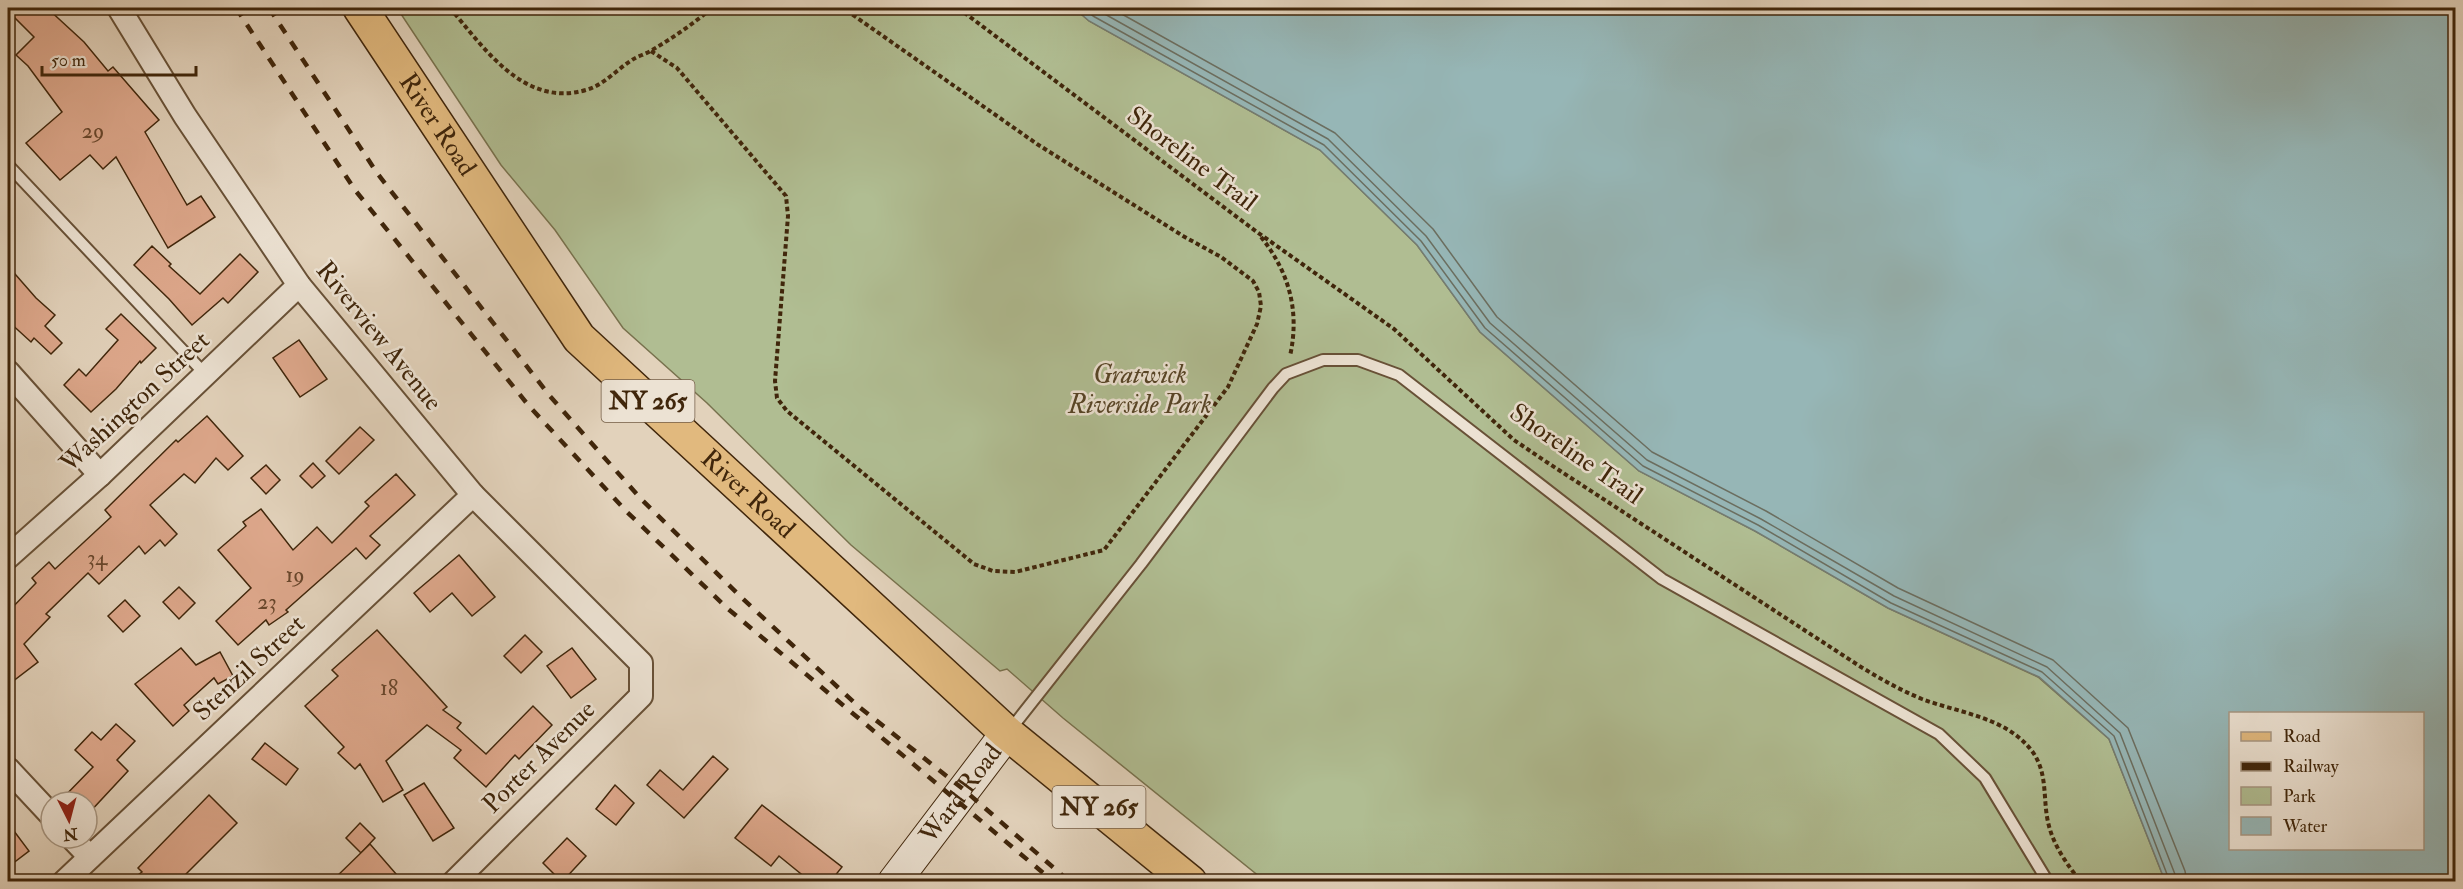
<svg xmlns="http://www.w3.org/2000/svg" width="2463" height="889" font-family="'IM FELL Double Pica',serif">
<rect width="100%" height="100%" fill="#e2d2bb"/>
<filter id="stains"><feTurbulence type="fractalNoise" baseFrequency=".00333" numOctaves="4"/><feColorMatrix values="0 0 0 0 .2 0 0 0 0 .09 0 0 0 0 .02 0 0 0 .5 -.17"/></filter>
<radialGradient id="worn" r=".72"><stop offset=".6" stop-color="#630" stop-opacity="0"/><stop offset="1" stop-color="#630" stop-opacity=".3"/></radialGradient>
<polygon fill="#b0bd92" stroke="#78724e" stroke-width="1.5" points="397,8 1074,8 1089,21 1320,150 1417,245 1480,332 1639,471 1755,531 1888,608 2038,677 2109,739 2165,881 1265,881 1063,718 1007,669 1000,671 851,545 707,403 623,328 555,230 501,165"/>
<path fill="#96b6b6" stroke="#747c72" stroke-width="1.5" fill-rule="evenodd" d="M1074,8H2455V881H2165L2109,739L2039,677L1888,608L1755,531L1639,471L1480,332L1417,245L1320,150L1089,21ZM2230,714H2422V848H2230Z"/>
<g fill="none" stroke-linecap="round" stroke-linejoin="round">
<g stroke="#6b6e60" stroke-width="1.5">
<polyline points="1083,8 1093,16 1324,145 1421,241 1485,328 1643,466 1758,525 1891,603 2042,672 2114,736 2170,882"/>
<polyline points="1094,8 1328,139 1426,236 1490,323 1647,460 1761,519 1894,596 2047,667 2120,733 2178,882"/>
<polyline points="1111,8 1335,133 1433,229 1497,317 1652,452 1766,511 1898,588 2053,660 2128,728 2185,871 2187,882"/>
</g>
</g>
<g fill="#dea88c" stroke="#40260b" stroke-width="1.5">
<polygon points="22,8 47,8 84,42 108,71 113,67 159,120 145,132 187,205 201,196 215,217 168,248 116,157 103,169 90,155 60,180 26,143 62,112 28,66 16,55 34,37 13,16"/>
<polygon points="152,246 171,264 169,266 200,294 240,254 258,272 228,303 223,298 192,325 169,299 134,265"/>
<polygon points="8,266 36,298 55,315 45,326 62,343 51,354 34,338 31,342 8,321"/>
<polygon points="121,314 156,348 141,363 140,361 116,389 91,412 64,385 79,369 86,376 118,340 106,329"/>
<polygon points="299,340 327,379 300,397 273,358"/>
<polygon points="207,416 243,456 228,470 216,458 195,483 184,474 150,505 177,534 165,546 160,540 145,554 139,546 99,584 88,573 46,614 50,617 24,644 38,662 8,685 8,612 36,583 32,578 49,562 55,569 111,517 105,510 176,440 178,442"/>
<polygon points="360,427 374,440 339,474 326,461"/>
<polygon points="313,463 325,476 312,488 300,476"/>
<polygon points="266,465 280,480 266,494 251,478"/>
<polygon points="396,474 415,495 370,536 380,545 366,559 356,548 286,610 288,612 269,625 266,620 238,645 216,621 251,588 218,550 246,526 243,522 261,509 293,550 317,527 332,543 369,506 365,502"/>
<polygon points="459,555 495,597 472,616 452,593 430,612 414,593"/>
<polygon points="179,587 195,603 179,619 163,602"/>
<polygon points="125,600 140,616 123,632 108,616"/>
<polygon points="377,630 447,707 443,710 461,723 457,728 486,754 533,706 552,725 519,759 515,755 486,787 454,758 461,750 427,725 386,761 403,790 383,802 360,764 355,769 338,753 344,747 305,706 338,676 332,670"/>
<polygon points="525,635 542,652 521,673 504,656"/>
<polygon points="181,648 196,665 220,652 233,676 218,684 214,678 184,705 189,711 173,726 135,684"/>
<polygon points="572,648 596,679 571,698 547,666"/>
<polygon points="116,724 135,741 117,760 128,771 87,815 87,802 59,802 93,767 75,750 92,732 101,740"/>
<polygon points="265,743 298,769 286,785 252,759"/>
<polygon points="713,756 728,769 684,818 647,785 660,770 683,790"/>
<polygon points="424,783 454,828 433,841 404,795"/>
<polygon points="615,785 634,803 616,825 596,809"/>
<polygon points="209,795 237,823 178,882 128,882 142,872 138,868"/>
<polygon points="762,805 842,867 830,882 811,882 779,856 771,866 735,838"/>
<polygon points="8,823 29,851 8,867"/>
<polygon points="360,823 375,838 361,853 346,838"/>
<polygon points="567,838 586,856 562,882 543,863"/>
<polygon points="370,844 403,882 331,882"/>
</g>
<g fill="none" stroke-linecap="round" stroke-linejoin="round">
<g stroke="#685137" stroke-width="14">
<g id="service">
<polyline points="8,165 206,375"/>
<polyline points="1010,730 1141,564 1273,388 1286,374 1323,360 1358,360 1399,375 1662,579 1939,734 1985,778 2048,882"/>
</g>
</g>
<g stroke="#685137" stroke-width="26">
<g id="minor">
<polyline points="119,8 185,116 299,285 473,495 641,663 641,696 454,882"/>
<polyline points="8,372 100,475"/>
<polyline points="8,557 100,475 299,285"/>
<polyline points="8,769 51,815"/>
<polyline points="72,838 90,857"/>
<polyline points="64,882 473,495"/>
</g>
</g>
<g stroke="#40260b" stroke-width="34">
<g id="secondary">
<path id="s1" d="M894,882L1007,733"/>
</g>
</g>
<g stroke="#40260b" stroke-width="36">
<g id="primary">
<path id="s2" d="M360,8L579,338L1007,733L1190,882"/>
</g>
</g>
<g stroke="#40260b" stroke-width="4" stroke-dasharray="4.5 3" stroke-linecap="butt">
<path d="M450,8C485,49 524,108 586,90C604,85 616,70 632,60C638,56 646,54 652,50C673,38 694,23 712,8"/>
<path d="M958,8L1257,232L1394,329L1514,440L1545,461L1861,667C1881,679 1900,690 1922,699C1959,713 2006,717 2032,751C2049,774 2042,801 2049,826C2054,846 2068,866 2081,882"/>
<polyline points="651,51 677,68 786,196 788,216 775,381 777,398 787,411 974,564 993,571 1015,572 1104,550 1228,387 1257,324 1261,306 1259,292 1253,281 1221,257 1183,236 1037,144 843,8"/>
<path d="M1261,237C1289,272 1300,311 1290,356"/>
</g>
<use href="#service" stroke="#ece2d3" stroke-width="10"/>
<use href="#minor" stroke="#ece2d3" stroke-width="22"/>
<use href="#secondary" stroke="#ece2d3" stroke-width="32"/>
<use href="#primary" stroke="#e1b97e" stroke-width="33"/>
<g stroke="#40260b" stroke-width="4.5" stroke-dasharray="10 10" stroke-linecap="butt">
<polyline points="236,8 355,190 529,406 627,512 727,608 1054,882"/>
<polyline points="269,8 377,173 549,395 641,499 742,598 858,706 963,789 1070,882"/>
</g>
</g>
<g text-anchor="middle" dominant-baseline="central" stroke-width="5" stroke-linejoin="round" paint-order="stroke">
<g font-size="22" fill="#68462b">
<text x="93" y="131">29</text>
<text x="97" y="558">34</text>
<text x="295" y="575">19</text>
<text x="267" y="602">23</text>
<text x="389" y="688">18</text>
</g>
<g fill="#ece2d3" stroke="#745e47" stroke-width="1.5">
<rect x="601.5" y="380" width="93" height="42" rx="4.5"/>
<rect x="1052.5" y="786" width="93" height="42" rx="4.5"/>
</g>
<g font-size="24" font-weight="bold" fill="#40260b">
<text x="648" y="401">NY 265</text>
<text x="1099" y="807">NY 265</text>
</g>
<g font-size="26" fill="#40260b" stroke="#ece2d3">
<text stroke="none"><textPath href="#s2" startOffset="140">River Road</textPath></text>
<text transform="translate(1192 159) rotate(37)">Shoreline Trail</text>
<text transform="translate(379 336) rotate(51)">Riverview Avenue</text>
<text transform="translate(135 402) rotate(-43)">Washington Street</text>
<text transform="translate(1576 454) rotate(35)">Shoreline Trail</text>
<text stroke="none"><textPath href="#s2" startOffset="626">River Road</textPath></text>
<text transform="translate(249 668) rotate(-43)">Stenzil Street</text>
<text transform="translate(539 757) rotate(-45)">Porter Avenue</text>
<text stroke="none"><textPath href="#s1" startOffset="111">Ward Road</textPath></text>
</g>
<g font-size="26" font-style="italic" fill="#564426" stroke="#ece2d3">
<text x="1140" y="375">Gratwick<tspan x="1140" dy="30">Riverside Park</tspan></text>
</g>
</g>
<rect width="2463" height="889" fill="none" stroke="#e2d2bb" stroke-width="30"/>
<rect x="9" y="9" width="2445" height="871" fill="none" stroke="#40260b" stroke-width="3"/>
<rect x="15" y="15" width="2433" height="859" fill="none" stroke="#40260b" stroke-width="1.5"/>
<rect x="2229" y="712" width="195" height="138" fill="#ece2d3" stroke="#a79783" stroke-width="1.5"/>
<rect x="2241" y="732" width="30" height="9" fill="#e1b97e" stroke="#a79783" stroke-width="1.5"/>
<text x="2283" y="742" font-size="18" fill="#40260b">Road</text>
<rect x="2241" y="762" width="30" height="9" fill="#40260b" stroke="#a79783" stroke-width="1.5"/>
<text x="2283" y="772" font-size="18" fill="#40260b">Railway</text>
<rect x="2241" y="787" width="30" height="18" fill="#b0bd92" stroke="#a79783" stroke-width="1.5"/>
<text x="2283" y="802" font-size="18" fill="#40260b">Park</text>
<rect x="2241" y="817" width="30" height="18" fill="#96b6b6" stroke="#a79783" stroke-width="1.5"/>
<text x="2283" y="832" font-size="18" fill="#40260b">Water</text>
<g transform="translate(69 820) rotate(174)"><circle r="28" fill="#ece2d3" stroke="#a79783" stroke-width="1.5"/>
<path d="M0-4.5L10 22L0 15L-10 22Z" fill="#8f2418"/>
<text y="-9" font-size="16" font-weight="bold" text-anchor="middle" fill="#40260b">N</text>
</g>
<path d="M42 66v9h154v-9" fill="none" stroke="#40260b" stroke-width="3"/>
<text x="51" y="66" font-size="18" fill="#40260b" stroke="#ece2d3" stroke-width="4.5" paint-order="stroke">50 m</text>
<rect width="100%" height="100%" filter="url(#stains)"/>
<rect width="100%" height="100%" fill="url(#worn)"/>
</svg>
